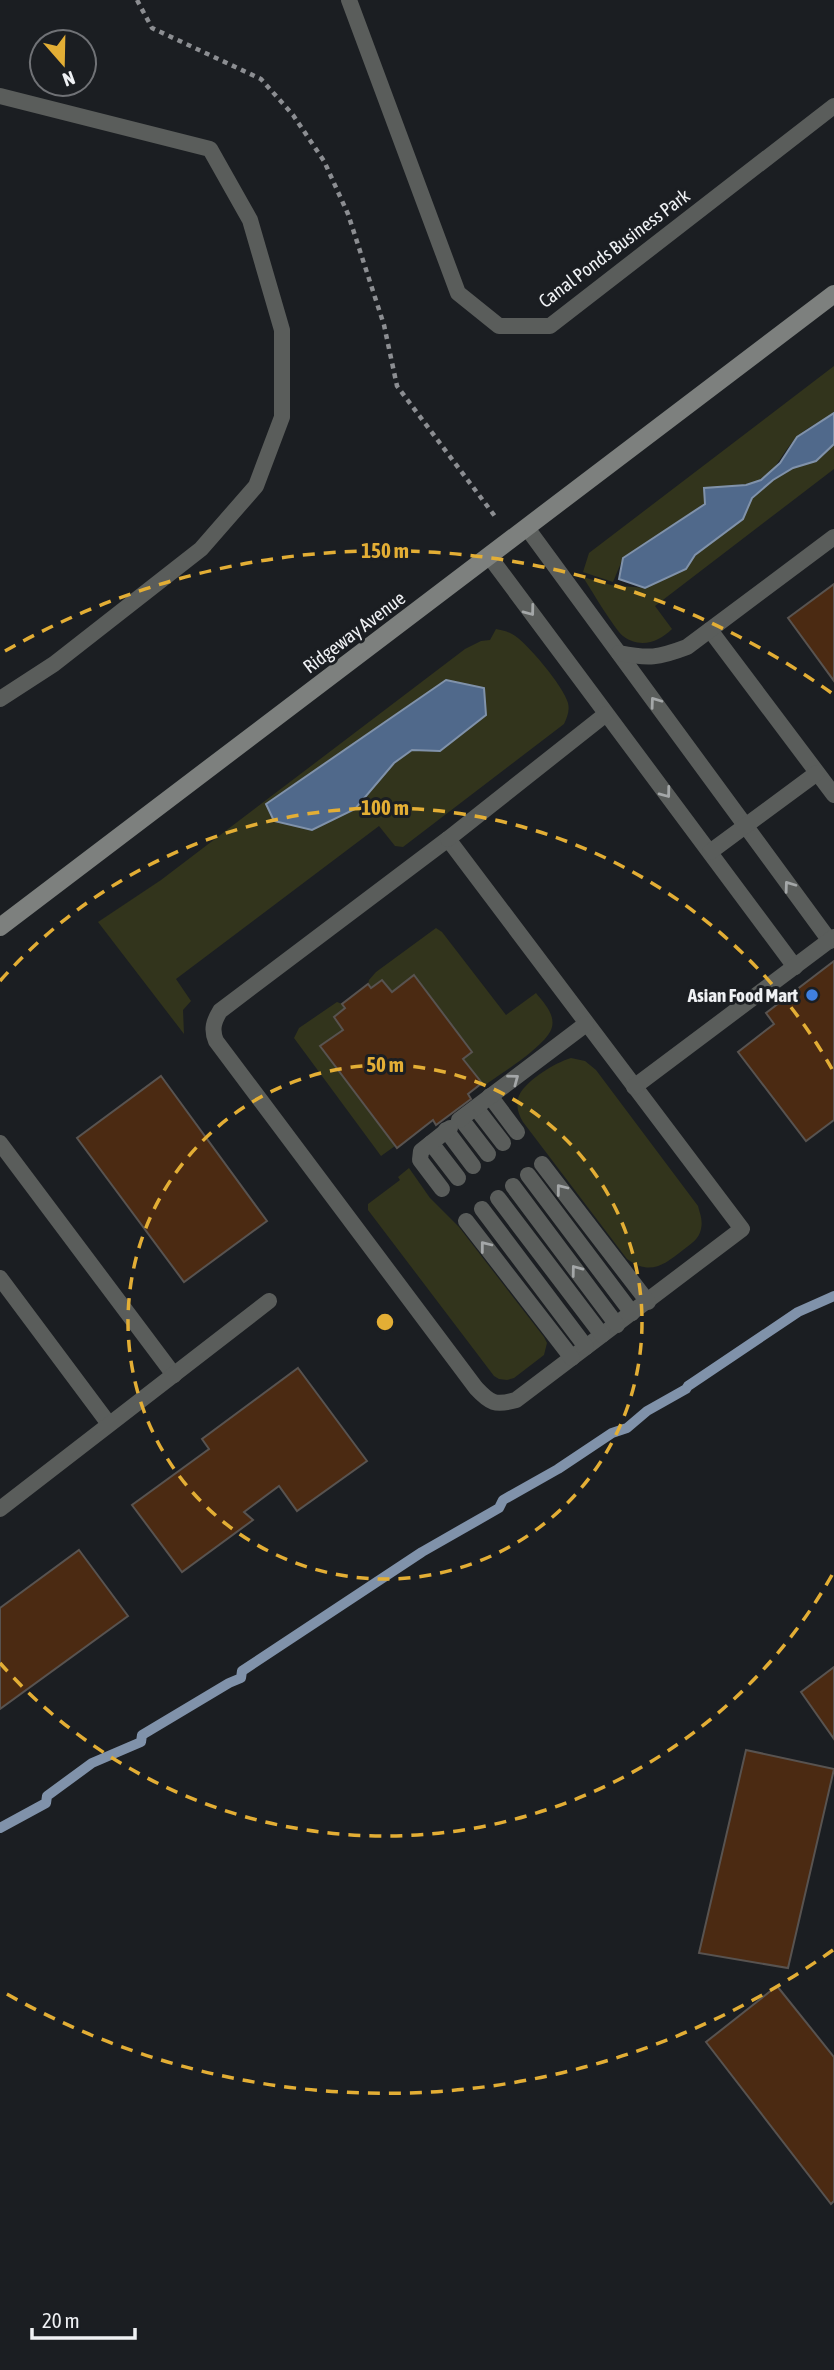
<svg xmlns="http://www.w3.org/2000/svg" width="834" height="2370" font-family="'Asap Condensed',sans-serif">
<rect width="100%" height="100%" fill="#1b1e22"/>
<g fill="#32341c" fill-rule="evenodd">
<path d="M834,366V414C822,421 805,428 796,438C773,463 774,486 732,485L623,558L613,582L583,572L589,553Z"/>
<path d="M834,444V469L655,606L672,629C659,642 640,649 623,636C615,630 590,588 583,577L611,585L645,588L686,569L695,555L743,519L752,498L773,480L793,468L816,461Z"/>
<path d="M496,629C501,630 507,631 512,634C526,641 564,687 568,703C570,711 567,717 564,724L403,847L395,846L379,826L176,979L191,1001L183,1010L184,1034L98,922L161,880L465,649L481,641L490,640ZM446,680L440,751L412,750L394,763L355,809Z"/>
<path d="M436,928L442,932L506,1015L536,993C544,1003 555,1014 552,1027C548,1045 500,1074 484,1086L463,1059L472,1052L414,976L392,992L383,980L371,988L368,984L369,980L376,972Z"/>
<polygon points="337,1002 342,1004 345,1008 334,1017 343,1030 321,1047 395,1146 381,1156 294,1038 299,1028"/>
<path d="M571,1058L585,1061L596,1070L698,1206C700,1214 703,1220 701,1229C699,1239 691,1244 683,1250C664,1265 650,1276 627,1259L523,1122C519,1115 516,1108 518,1099C521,1083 556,1062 571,1058Z"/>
<polygon points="409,1168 430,1198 459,1227 544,1337 547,1343 544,1355 514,1378 507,1380 499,1379 494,1376 368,1210 368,1204 400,1180 398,1177"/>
</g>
<g fill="#50698b" stroke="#8092aa" stroke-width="2">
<polygon points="834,413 834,444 816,461 793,468 773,480 752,498 743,519 695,555 686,569 645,588 619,579 623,558 705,504 704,488 746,485 761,480 780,463 797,437"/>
<polygon points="446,680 484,688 486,715 440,751 412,750 394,763 355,809 312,830 274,821 266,804"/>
</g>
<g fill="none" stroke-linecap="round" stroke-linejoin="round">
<polyline stroke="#8092aa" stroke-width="10" points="0,1828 46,1803 47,1796 92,1763 141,1742 142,1735 229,1683 241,1678 242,1671 422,1552 499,1508 503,1500 558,1469 612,1433 627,1428 647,1411 686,1389 688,1386 798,1312 834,1296"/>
</g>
<g fill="#4b2a12" stroke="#585350" stroke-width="2">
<polygon points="834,584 834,681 788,618"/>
<polygon points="834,961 834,1120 806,1141 738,1052 774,1024 766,1013"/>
<polygon points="414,975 472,1052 463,1059 482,1083 468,1094 471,1099 436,1125 433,1120 397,1148 320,1046 343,1030 334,1017 345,1008 342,1004 368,984 371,988 382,980 392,992"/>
<polygon points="161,1076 267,1221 184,1282 77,1138"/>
<polygon points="298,1368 367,1461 297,1511 279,1486 244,1512 253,1520 182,1572 132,1505 209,1449 202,1439"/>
<polygon points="79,1550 128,1616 0,1709 0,1608"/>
<polygon points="834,1667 834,1739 801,1692"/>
<polygon points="746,1750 834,1769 788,1968 699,1953"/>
<polygon points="777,1986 834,2057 834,2201 831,2204 706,2042"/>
</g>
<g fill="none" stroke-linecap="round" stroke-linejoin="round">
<polyline stroke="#8c8e92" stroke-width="4.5" stroke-dasharray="5 5" stroke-linecap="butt" points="137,0 152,28 261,79 293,115 324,161 348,214 384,325 397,386 497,519"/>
<g stroke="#5a5d5b" stroke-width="16">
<polyline points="349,0 458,293 499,326 550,326 834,106"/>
<polyline points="0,96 210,149 250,220 282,330 282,417 256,486 201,549 54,664 0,699"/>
<polyline points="527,528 830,941"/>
<polyline points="489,556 795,967"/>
<polyline points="710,630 834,795"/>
<path d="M619,653C649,659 658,658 687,647L834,537"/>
<path d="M448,839L742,1229L516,1400C495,1406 490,1403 476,1388L216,1041C211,1029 214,1021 220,1011Z"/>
<polyline points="448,839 606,714"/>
<polyline points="710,852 817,773"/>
<polyline points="634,1087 834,937"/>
<polyline points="490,1096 517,1132"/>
<polyline points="476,1108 503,1143"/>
<polyline points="461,1119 488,1154"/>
<polyline points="459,1120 586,1024"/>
<polyline points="446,1130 473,1166"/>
<polyline points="0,1143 174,1375"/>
<polyline points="431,1143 458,1178"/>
<polyline points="542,1164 648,1302"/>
<polyline points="528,1175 632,1313"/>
<polyline points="513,1186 617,1325"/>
<polyline points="442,1189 420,1160 421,1151 450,1128"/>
<polyline points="498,1198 602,1335"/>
<polyline points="482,1209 586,1347"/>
<polyline points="466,1221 572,1358"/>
<polyline points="0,1278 109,1424"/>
<polyline points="0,1509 269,1301"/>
</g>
<polyline stroke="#7d807e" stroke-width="18" points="0,927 834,294"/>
</g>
<defs><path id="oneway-chevron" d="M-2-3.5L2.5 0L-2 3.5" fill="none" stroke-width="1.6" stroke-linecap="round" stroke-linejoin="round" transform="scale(1.75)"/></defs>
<g stroke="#a4a7a8">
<use href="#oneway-chevron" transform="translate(530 611) rotate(53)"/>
<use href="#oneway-chevron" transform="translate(655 702) rotate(-126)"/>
<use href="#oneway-chevron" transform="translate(666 793) rotate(53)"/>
<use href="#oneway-chevron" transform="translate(789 886) rotate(-126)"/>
<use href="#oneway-chevron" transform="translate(514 1079) rotate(-37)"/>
<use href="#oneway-chevron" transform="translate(561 1189) rotate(-128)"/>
<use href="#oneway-chevron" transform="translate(485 1246) rotate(-128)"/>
<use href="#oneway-chevron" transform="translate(576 1270) rotate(-127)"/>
</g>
<g fill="none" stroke="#e3ae35" stroke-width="3.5" stroke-dasharray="12 9">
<circle cx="385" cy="1322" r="257"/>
<path d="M832 1575A514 514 0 0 1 0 1663M0 981A514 514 0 0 1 832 1069"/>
<path d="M833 1950A771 771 0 0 1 5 1993M5 651A771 771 0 0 1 833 694"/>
</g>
<circle fill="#3f7fe0" stroke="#1b1e22" stroke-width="2.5" cx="812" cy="995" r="7"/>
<g text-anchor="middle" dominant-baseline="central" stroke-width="6" stroke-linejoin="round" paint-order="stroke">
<g font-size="19" fill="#eff1f4" stroke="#1b1e22">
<text transform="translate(614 248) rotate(-37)">Canal Ponds Business Park</text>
<text transform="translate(354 632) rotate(-37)">Ridgeway Avenue</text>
</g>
<g font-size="19" font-weight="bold" fill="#eff1f4" stroke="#1b1e22" text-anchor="end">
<text x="798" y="995">Asian Food Mart</text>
</g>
</g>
<circle cx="385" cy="1322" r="10" fill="#e3ae35" stroke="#1b1e22" stroke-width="3.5"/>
<g font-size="21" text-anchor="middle" font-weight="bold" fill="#e3ae35" stroke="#1b1e22" stroke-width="6" stroke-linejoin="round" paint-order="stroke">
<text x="385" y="558">150 m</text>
<text x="385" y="815">100 m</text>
<text x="385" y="1072">50 m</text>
</g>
<g transform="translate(63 63) rotate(160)"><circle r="33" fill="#1b1e22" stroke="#707276" stroke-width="2"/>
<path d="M0-5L12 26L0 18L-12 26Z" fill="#e3ae35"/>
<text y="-10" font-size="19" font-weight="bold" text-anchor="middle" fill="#eff1f4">N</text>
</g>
<path d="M32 2328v10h103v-10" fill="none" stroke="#eff1f4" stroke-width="3.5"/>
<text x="42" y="2328" font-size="21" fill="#eff1f4" stroke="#1b1e22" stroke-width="5" paint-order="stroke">20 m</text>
</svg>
